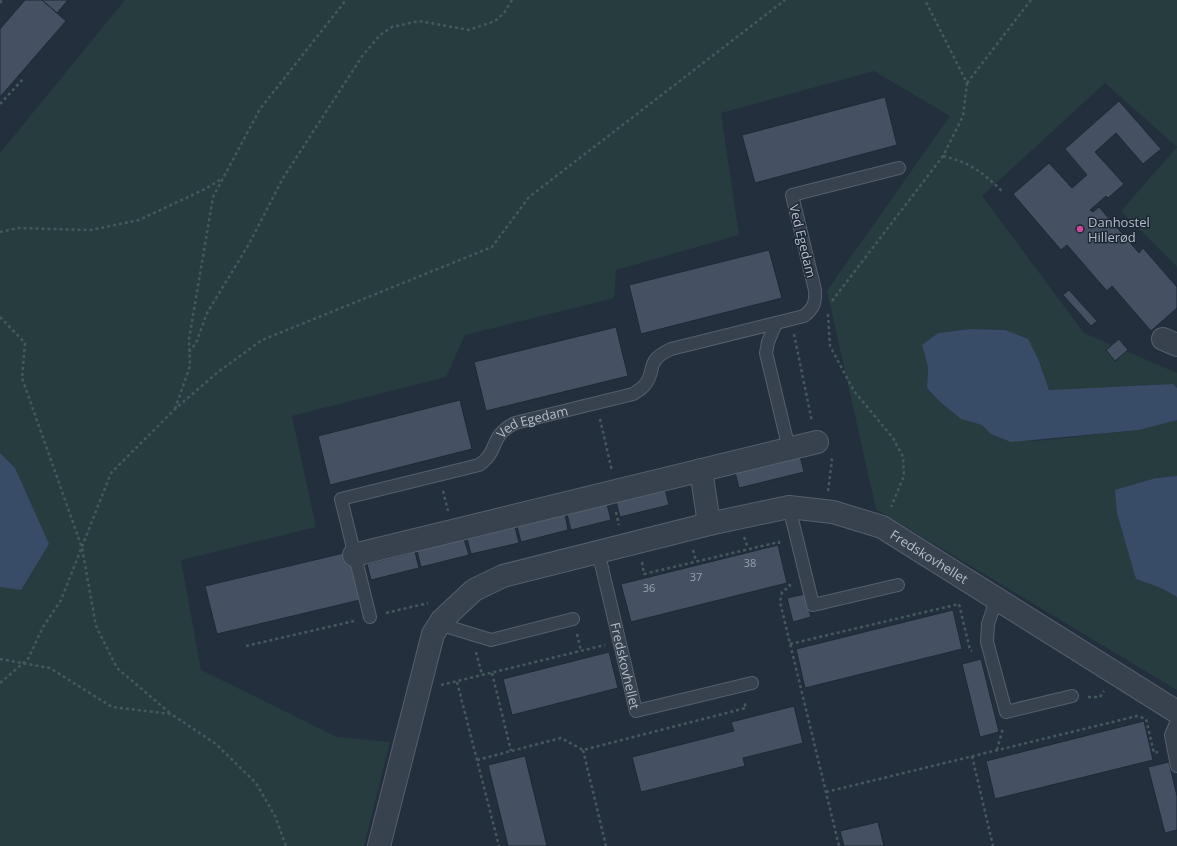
<svg xmlns="http://www.w3.org/2000/svg" width="1177" height="846" font-family="'Open Sans',sans-serif">
<rect width="100%" height="100%" fill="#242f3e"/>
<polygon fill="#263c3f" points="125,0 1177,0 1177,267 1121,211 1177,147 1105,83 982,196 1084,333 1177,373 1177,388 1173,384 1049,390 1039,361 1005,330 970,329 938,333 922,345 928,367 927,388 940,402 961,419 983,425 991,434 1036,441 1139,430 1177,420 1177,476 1156,478 1131,560 1136,579 1161,588 1177,597 1177,690 876,509 827,291 950,116 874,71 721,113 739,235 616,270 614,298 465,335 446,377 292,416 316,527 181,560 201,670 337,737 390,742 364,846 0,846 0,153"/>
<g fill="#394c67">
<polygon points="970,329 1005,330 1028,339 1039,361 1049,390 1173,384 1177,388 1177,420 1139,430 1011,442 991,434 982,425 961,419 940,402 927,388 928,367 922,345 938,333"/>
<polygon points="0,453 15,468 49,544 21,590 0,587"/>
<polygon points="1177,476 1177,597 1161,588 1136,579 1117,513 1115,490 1156,478"/>
</g>
<g fill="#455162" stroke="#1f2835">
<polygon points="25,0 42,0 66,21 0,97 0,29"/>
<polygon points="42,0 68,0 57,13"/>
<polygon points="885,97 897,145 755,183 742,135"/>
<polygon points="1119,101 1161,149 1143,164 1116,133 1095,152 1124,184 1108,198 1106,196 1090,210 1093,212 1099,207 1139,253 1143,248 1177,287 1177,308 1151,331 1112,286 1107,291 1067,245 1061,250 1013,194 1049,163 1072,188 1087,175 1065,149"/>
<polygon points="769,250 782,298 641,334 629,285"/>
<polygon points="1069,290 1097,321 1091,326 1063,295"/>
<polygon points="616,327 628,376 486,411 474,362"/>
<polygon points="1119,339 1128,350 1115,361 1106,350"/>
<polygon points="460,400 472,449 330,485 318,436"/>
<polygon points="800,456 804,472 739,488 735,472"/>
<polygon points="665,489 669,505 620,517 616,501"/>
<polygon points="607,504 611,520 571,530 567,514"/>
<polygon points="565,514 568,530 521,542 517,526"/>
<polygon points="515,527 519,543 471,554 467,539"/>
<polygon points="464,539 469,555 421,567 417,551"/>
<polygon points="778,545 787,583 631,622 621,584"/>
<polygon points="348,552 360,600 217,634 205,586"/>
<polygon points="415,552 419,568 371,580 367,564"/>
<polygon points="805,594 811,617 793,622 787,598"/>
<polygon points="953,610 962,649 805,688 796,649"/>
<polygon points="609,652 618,688 512,715 503,679"/>
<polygon points="981,659 999,732 980,737 962,664"/>
<polygon points="794,706 803,743 743,758 745,766 641,792 632,757 734,731 731,722"/>
<polygon points="1144,721 1153,760 995,799 986,761"/>
<polygon points="525,756 547,846 508,846 488,765"/>
<polygon points="1169,762 1177,796 1177,830 1165,833 1148,767"/>
<polygon points="878,822 884,846 844,846 840,831"/>
</g>
<g fill="none" stroke-linecap="round" stroke-linejoin="round">
<g stroke="#565f6c" stroke-width="14">
<g id="lane">
<polyline points="776,323 768,342 766,353 789,449"/>
<polyline points="789,507 813,605 898,585"/>
<path id="s1" d="M598,551L636,711L752,683"/>
<polyline points="996,600 988,624 987,642 1006,712 1072,696"/>
<path id="s2" d="M370,617L341,499L479,465C500,451 488,437 515,423L633,394C636,392 641,389 644,386C658,370 643,362 671,349L804,316C814,308 816,302 815,290L792,195L899,168"/>
<polyline points="439,624 491,640 573,619"/>
<polyline points="1177,721 1171,735 1177,766"/>
</g>
</g>
<g stroke="#565f6c" stroke-width="24">
<g id="street">
<polyline points="1163,339 1177,345"/>
<polyline points="701,470 709,524"/>
<polyline points="354,555 817,442"/>
<path id="s3" d="M379,846L433,634L442,620L474,590L503,576L709,524L789,507L833,512L882,527L1177,712"/>
</g>
</g>
<g stroke="#44595c" stroke-width="2.5" stroke-dasharray="3 3" stroke-linecap="butt">
<polyline points="0,3 2,0"/>
<polyline points="967,83 1031,0"/>
<polyline points="0,104 24,78"/>
<path d="M943,156C971,163 982,172 1002,191"/>
<polyline points="0,232 18,228 91,230 139,220 205,189 223,178"/>
<polyline points="832,301 943,156 963,116 967,83 925,0"/>
<polyline points="828,314 830,346 854,391 893,438 903,457 904,476 891,507"/>
<polyline points="0,317 25,343 22,378 82,548 96,626 117,668 171,714"/>
<polyline points="794,334 812,422"/>
<polyline points="189,352 196,343 207,313 249,244 283,178 363,55 380,35 392,27 419,21 469,30 495,21 504,13 512,0"/>
<polyline points="175,409 190,366 189,339 213,197 260,109 346,0"/>
<polyline points="600,419 612,471"/>
<polyline points="443,491 448,511"/>
<polyline points="828,491 832,460 829,457"/>
<polyline points="616,512 619,525"/>
<polyline points="744,537 748,548"/>
<polyline points="693,550 696,561"/>
<polyline points="642,562 644,574 779,542 779,544"/>
<polyline points="789,584 790,586 782,592 780,602 839,846"/>
<polyline points="386,613 428,603"/>
<polyline points="577,634 581,651"/>
<polyline points="790,644 959,604 970,650 972,651"/>
<polyline points="246,646 354,621"/>
<polyline points="476,652 482,675"/>
<polyline points="0,659 50,668 112,707 171,714 216,744 256,783 275,816 286,846"/>
<polyline points="492,673 511,751"/>
<polyline points="457,682 499,846"/>
<polyline points="0,683 28,659 43,627 61,600 111,473 175,409 218,372 262,340 492,247 529,197 785,0"/>
<polyline points="441,685 605,645"/>
<polyline points="1088,697 1100,697 1104,691"/>
<polyline points="583,750 606,846"/>
<polyline points="997,750 1003,728"/>
<polyline points="972,756 993,846"/>
<polyline points="477,760 561,738 583,750 746,708 744,702"/>
<polyline points="826,792 1137,716 1146,719 1154,753 1158,752"/>
</g>
<use href="#lane" stroke="#38414e" stroke-width="12"/>
<use href="#street" stroke="#38414e" stroke-width="22"/>
</g>
<circle fill="#d1479c" stroke="#1d2633" stroke-width="1.5" cx="1080" cy="229" r="4"/>
<g text-anchor="middle" dominant-baseline="central" stroke-width="3" stroke-linejoin="round" paint-order="stroke">
<g font-size="11" fill="#98a1af">
<text x="750" y="562">38</text>
<text x="696" y="576">37</text>
<text x="649" y="587">36</text>
</g>
<g font-size="13" fill="#b4bcc9" stroke="#1d2633" text-anchor="start">
<text x="1088" y="222">Danhostel<tspan x="1088" dy="15">Hillerød</tspan></text>
</g>
<g font-size="13" fill="#b4bcc9" stroke="#1d2633">
<text transform="translate(803 241) rotate(76)">Ved Egedam</text>
<text stroke="none"><textPath href="#s2" startOffset="337">Ved Egedam</textPath></text>
<text stroke="none"><textPath href="#s3" startOffset="757">Fredskovhellet</textPath></text>
<text stroke="none"><textPath href="#s1" startOffset="118">Fredskovhellet</textPath></text>
</g>
</g>
</svg>
